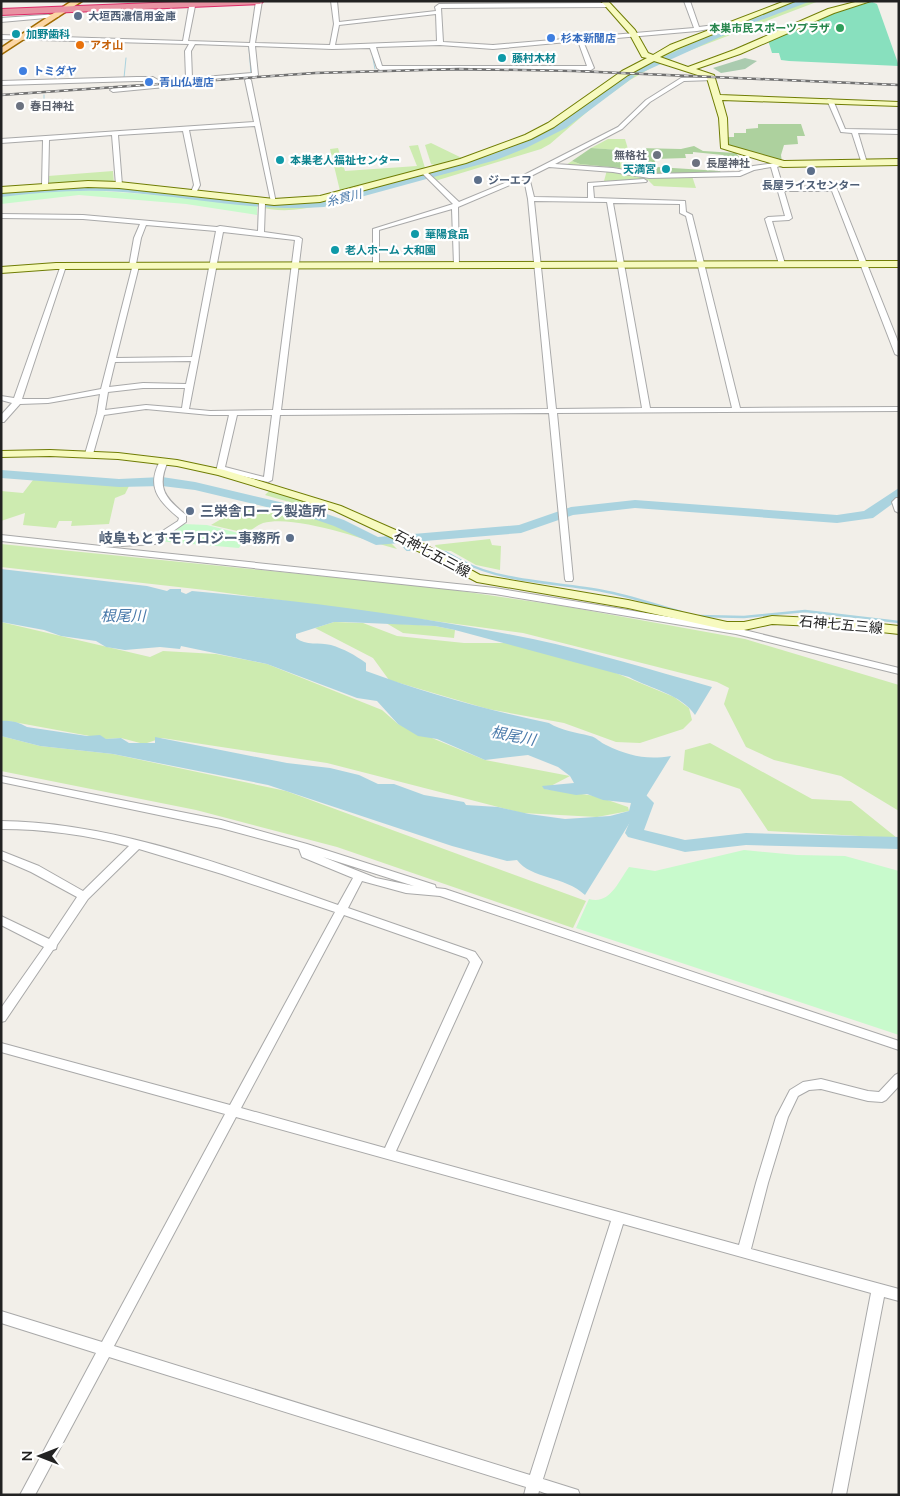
<svg xmlns="http://www.w3.org/2000/svg" width="900" height="1496" font-family="'Nunito Sans','Noto Sans JP',sans-serif">
<rect width="100%" height="100%" fill="#f2efe9"/>
<g fill="#cdebb0">
<path d="M801,1H819L665,60L630,80L594,106L550,144L541,149L435,181L432,176C406,183 381,189 356,196C324,204 290,217 257,206L111,190H54L1,196V192L75,186L113,187L275,204L320,201L526,140L635,70L682,46Z"/>
<polygon points="608,139 625,139 628,149 632,150 637,173 566,165 572,161 580,164 620,168 619,150 591,148"/>
<polygon points="431,143 464,159 438,166 431,164 425,145"/>
<polygon points="418,145 425,168 340,191 330,149 338,148 345,171 417,166 409,146"/>
<polygon points="607,170 635,176 692,176 696,188 654,186 648,180 604,181"/>
<polygon points="113,171 114,184 48,185 48,176"/>
<polygon points="33,480 129,486 125,494 115,498 109,524 71,526 72,521 59,521 56,528 23,525 25,513 1,521 1,491 23,493"/>
<polygon points="272,488 315,501 308,509 300,507 296,504 265,495"/>
<path d="M245,505L286,513L295,510L389,541L397,549C365,540 295,514 263,523C258,525 251,530 246,533L211,525Z"/>
<polygon points="490,539 492,545 501,546 500,570 476,565 451,551 437,550 435,545"/>
<polygon points="1,544 440,588 563,606 745,639 899,685 899,811 841,776 774,760 746,747 724,704 729,688 717,682 523,633 205,590 1,567"/>
<polygon points="1,622 150,657 163,651 216,654 267,664 382,710 398,724 485,760 570,776 545,789 596,796 628,807 629,811 597,817 522,813 327,763 162,738 144,744 121,738 106,739 8,721 1,721"/>
<polygon points="334,622 363,623 397,636 464,643 509,643 611,671 674,697 689,708 692,720 683,729 640,743 616,742 564,723 488,709 389,680 373,658 315,628"/>
<polygon points="386,623 435,626 455,630 454,638 403,633"/>
<polygon points="1,736 40,746 113,754 286,791 586,901 573,928 337,847 196,810 1,771"/>
<polygon points="710,743 812,799 851,801 897,838 768,831 740,789 683,770 685,750"/>
</g>
<g fill="#add19e">
<polygon points="758,124 801,124 805,136 797,136 798,144 784,145 781,155 782,162 727,146 724,137 734,137 734,133 746,133 746,129 758,128"/>
<polygon points="694,146 703,151 736,153 742,161 730,161 723,155 693,152 693,154 685,154 686,158 654,159 657,167 720,171 721,173 650,175 641,171 637,148 681,149"/>
<polygon points="591,148 620,150 620,168 580,164 572,161"/>
</g>
<polygon fill="#aacbaf" points="745,58 757,61 745,69 721,73 713,68"/>
<g fill="#c8facc">
<path d="M54,190C123,190 189,198 257,206V215L186,204L79,195L1,204V196Z"/>
<polygon points="183,524 207,525 246,535 239,548 157,541"/>
<path d="M744,850L797,855L845,856L899,871V1035L576,928L589,899C610,905 618,882 629,867L655,871Z"/>
</g>
<polygon fill="#88e0be" points="872,2 877,4 899,66 789,61 781,60 779,53 772,53 768,40 841,10"/>
<path fill="#aad3df" d="M1,569L147,586L167,591L170,589H181V592L186,594L192,591C306,601 421,616 533,639C593,652 652,670 712,687L695,715C681,694 651,689 629,677L455,630L435,626L345,622H334L296,634V638C306,646 319,642 331,645C344,649 355,655 366,663V671C425,693 487,710 549,723C562,731 575,732 590,736C596,737 601,743 606,745C629,756 646,760 671,756L585,895C565,876 531,879 517,860L507,861L452,846L268,785L113,754L40,746L1,736V721C11,720 18,722 27,727L87,736L100,735L106,739L121,738L129,743H155V737L287,763L330,768L359,775L378,784H394L424,795L464,802L466,805L498,807L529,814L565,819L610,816L629,811L631,803L603,800L587,794L576,795L544,789L542,786L574,783L570,776L558,767L528,755L485,760L437,739L418,736L398,724L377,701L357,698L267,664L181,646L180,649L160,647L125,650L106,647L96,641L61,636L44,630L1,622Z"/>
<g fill="none" stroke-linecap="round" stroke-linejoin="round">
<g stroke="#aad3df" stroke-width="1">
<polyline points="249,47 251,74"/>
<polyline points="372,53 375,69"/>
<polyline points="124,78 126,58"/>
<polyline points="157,88 178,86"/>
<polyline points="44,95 44,105"/>
</g>
<g stroke="#aad3df" stroke-width="2">
<polyline points="397,540 407,550 418,550"/>
<polyline points="436,551 446,552 464,562"/>
</g>
<g stroke="#aad3df" stroke-width="2.5">
<path d="M462,561C502,583 559,582 603,591C630,596 655,605 681,612"/>
<polyline points="699,616 744,617 805,611 899,622"/>
</g>
<g fill="#aad3df" fill-rule="evenodd">
<polygon points="798,1 811,1 740,28 641,73 633,71 734,24"/>
<path d="M627,74L635,76L566,128L526,148L496,160L324,207C256,212 191,197 123,192C82,189 42,192 1,197V191C42,186 82,183 123,186C190,191 255,206 324,201L488,156L518,144L558,124Z"/>
<polygon points="1,470 119,479 162,477 195,482 318,511 344,520 378,537 519,525 571,507 635,500 837,515 864,511 899,488 899,499 873,518 837,523 635,508 573,515 521,533 376,545 334,526 308,517 195,490 162,486 119,487 1,478"/>
<polygon points="628,782 634,783 654,803 644,830 685,840 746,833 899,837 899,849 746,845 685,852 628,837 625,833 637,804 620,787 622,783"/>
</g>
<g stroke="#a9a9a9" stroke-width="2">
<g id="street">
<path d="M190,1H196L188,41L250,43L256,1H262L255,43L330,45L334,24L331,1H337L339,22L436,11L435,7L439,4L607,3L610,5L607,7L441,8L443,42L493,45L694,28L684,1H690L699,27L730,23L733,25L697,31L583,41L594,68L591,70H380L377,68L370,48L332,49L255,46L258,75L255,77L157,84L152,81H137L1,85V81L137,77H153L158,80L186,78L185,51L189,44L1,39V35L183,41ZM436,14L437,41L335,45L339,25ZM578,41L587,66H382L376,47L440,45L493,49ZM195,44L249,46L252,73L192,78L191,51Z"/>
<polygon points="59,14 59,16 57,17 1,22 1,18"/>
<path d="M711,77L714,79L713,80L684,81L650,102L622,129L555,164L613,168L649,174L739,172L753,166L783,162L786,164L785,165L777,167L783,187L830,186L837,189L899,344V356L895,354L832,191H784L792,218L789,220L772,221L785,264L782,266L779,264L765,219L768,217L785,216L771,167L754,170L740,176L649,178L613,172L549,167L529,177L534,197L588,198V183L644,179L647,181L646,182L593,186L594,198L685,201L686,212L692,215L740,408L899,407V411L557,413L573,579L572,581H566L565,579L549,413L280,415L272,480L268,482L224,472L220,474L216,472L229,415H210L146,409L104,415L93,454L89,456L85,454L97,413L100,394L48,403L20,404L4,422H1V415L12,403L1,400V396L14,398L61,265L66,266L22,399H48L101,389L132,268L129,266L134,238L140,224L83,219L1,218V214L83,215L217,227L220,226L258,231L259,203L256,200L259,198L265,203L264,232L299,237L302,239L281,410L548,409L528,199L524,179L458,207L459,266L454,265L452,209L379,230V265L376,267L373,265V229L453,204L422,173V171H426L459,202L524,175L618,127L646,100L681,78ZM534,201L607,202L642,408L556,409ZM613,203L680,204V213L686,216L732,408H650ZM146,225L216,231L192,357L116,358L139,266L136,264L141,238ZM223,232L295,240L273,410L210,411L189,409ZM191,361L186,384L143,383L109,387L115,362ZM143,388H185L182,408L146,405L105,410L108,392ZM237,415H272L264,477L225,467Z"/>
<polygon points="248,78 251,80 276,203 271,202 255,126 189,130 200,185 196,193 194,194 191,192 194,185 183,131 118,135 122,185 119,187 116,185 112,135 49,140 48,186 45,188 42,186 43,140 1,143 1,139 254,122 245,80"/>
<polygon points="163,84 165,85 165,87 113,92 110,90 113,88"/>
<polygon points="828,99 833,100 845,129 899,130 899,134 858,133 867,163 862,164 852,133 841,132 827,100"/>
<path d="M161,459H164L168,461C156,488 165,498 186,515V522L155,544L105,547L495,588L736,628L899,668V674L736,634L495,594L1,541V535L101,546L99,544L103,541L150,539L178,521L179,518C157,500 146,486 161,459Z"/>
<polygon points="896,498 899,498 899,513 895,511 892,502"/>
<path d="M1,776L221,820L307,844L435,885L436,888L445,889L899,1041V1050L440,896L406,893L362,881L348,908L475,952L482,962L396,1151L739,1245L756,1183L776,1117L790,1090L803,1082L821,1079L868,1091L879,1092L895,1075L899,1073V1086L886,1100L882,1102L868,1101L821,1089L809,1090L798,1096L788,1117L768,1183L751,1249L899,1289V1301L884,1297L846,1495H832L871,1293L623,1224L543,1479L578,1490L580,1495H550L539,1491L538,1495H524L526,1487L109,1357L35,1495H20L96,1353L1,1323V1311L102,1342L225,1114L1,1052V1043L230,1105L335,912L222,874L139,849L88,899L57,945L56,949L53,950L5,1021L1,1022V1008L44,947L1,925V916L49,939L77,897L31,872L1,859V851L39,866L83,891L129,846C87,835 45,829 1,829V821C115,822 232,868 338,905L353,878L302,857L299,849L221,828L1,782ZM323,857L414,886L376,878ZM344,915L467,958L470,962L385,1148L241,1108ZM236,1117L611,1221L530,1475L114,1346Z"/>
</g>
</g>
<g stroke="#707d05" stroke-width="2">
<g id="secondary">
<polygon points="601,1 608,1 635,30 648,53 653,55 670,45 785,1 795,1 676,49 660,57 688,67 734,50 828,9 859,1 871,1 834,13 740,54 696,69 714,75 720,95 899,102 899,106 722,100 727,118 728,145 784,161 899,159 899,165 783,167 721,148 719,118 707,78 654,61 628,75 554,127 531,139 466,163 320,202 274,205 119,188 88,187 1,193 1,187 88,181 119,182 274,199 320,196 460,159 525,135 548,123 622,71 647,58 642,57 629,33"/>
<polygon points="899,261 899,267 56,269 1,273 1,267 56,263"/>
<polygon points="50,450 118,453 177,460 224,470 341,506 407,535 480,575 628,600 727,622 744,622 772,616 836,619 899,626 899,634 836,627 772,624 744,630 727,630 628,608 477,582 399,541 333,510 218,475 177,466 118,459 50,456 1,457 1,451"/>
</g>
</g>
<g stroke="#a06b00" stroke-width="3">
<polygon id="primary" points="72,1 82,1 1,54 1,48"/>
</g>
<g stroke="#dc2a67" stroke-width="2">
<polygon id="highway" points="204,1 264,1 260,4 1,15 1,9"/>
</g>
<use href="#street" fill="#fff" fill-rule="evenodd"/>
<use href="#secondary" fill="#f7fabf" fill-rule="evenodd"/>
<use href="#primary" fill="#fcd6a4" fill-rule="evenodd"/>
<use href="#highway" fill="#e892a2" fill-rule="evenodd"/>
<g stroke="#707070" stroke-width="2.5">
<polyline id="rail" points="1,95 315,73 459,69 575,71 899,85"/>
</g>
<use href="#rail" stroke="#fff" stroke-width="1" stroke-dasharray="4.5" stroke-linecap="butt"/>
</g>
<g fill="#5c6f8a" stroke="#fff" stroke-width="2">
<circle cx="78" cy="16" r="5"/>
<circle cx="811" cy="171" r="5"/>
<circle cx="478" cy="180" r="5"/>
<circle cx="190" cy="511" r="5"/>
<circle cx="290" cy="538" r="5"/>
</g>
<circle fill="#2e9e5b" stroke="#fff" stroke-width="2" cx="840" cy="28" r="5"/>
<g fill="#0f9aa8" stroke="#fff" stroke-width="2">
<circle cx="16" cy="34" r="5"/>
<circle cx="502" cy="58" r="5"/>
<circle cx="280" cy="160" r="5"/>
<circle cx="666" cy="169" r="5"/>
<circle cx="415" cy="234" r="5"/>
<circle cx="335" cy="250" r="5"/>
</g>
<g fill="#3f7fe0" stroke="#fff" stroke-width="2">
<circle cx="551" cy="38" r="5"/>
<circle cx="23" cy="71" r="5"/>
<circle cx="149" cy="82" r="5"/>
</g>
<circle fill="#e8710a" stroke="#fff" stroke-width="2" cx="80" cy="45" r="5"/>
<g fill="#6b7280" stroke="#fff" stroke-width="2">
<circle cx="20" cy="106" r="5"/>
<circle cx="657" cy="155" r="5"/>
<circle cx="696" cy="163" r="5"/>
</g>
<g text-anchor="middle" dominant-baseline="central" stroke-width="4.5" stroke-linejoin="round" paint-order="stroke">
<g font-size="11" font-weight="bold" fill="#4e5e75" stroke="#fff" text-anchor="start">
<text x="88" y="16">大垣西濃信用金庫</text>
<text x="488" y="180">ジーエフ</text>
<text x="811" y="185" text-anchor="middle">長屋ライスセンター</text>
</g>
<g font-size="11" font-weight="bold" fill="#27864d" stroke="#fff" text-anchor="end">
<text x="830" y="28">本巣市民スポーツプラザ</text>
</g>
<g font-size="11" font-weight="bold" fill="#0d838f" stroke="#fff" text-anchor="start">
<text x="26" y="34">加野歯科</text>
<text x="512" y="58">藤村木材</text>
<text x="290" y="160">本巣老人福祉センター</text>
<text x="656" y="169" text-anchor="end">天満宮</text>
<text x="425" y="234">華陽食品</text>
<text x="345" y="250">老人ホーム 大和園</text>
</g>
<g font-size="11" font-weight="bold" fill="#366cbe" stroke="#fff" text-anchor="start">
<text x="561" y="38">杉本新聞店</text>
<text x="33" y="71">トミダヤ</text>
<text x="159" y="82">青山仏壇店</text>
</g>
<g font-size="11" font-weight="bold" fill="#c56008" stroke="#fff" text-anchor="start">
<text x="90" y="45">アオ山</text>
</g>
<g font-size="11" font-weight="bold" fill="#5b616d" stroke="#fff" text-anchor="start">
<text x="30" y="106">春日神社</text>
<text x="647" y="155" text-anchor="end">無格社</text>
<text x="706" y="163">長屋神社</text>
</g>
<g font-size="12" font-style="italic" fill="#4a7aab" stroke="#fff">
<text transform="translate(344 198) rotate(-14)">糸貫川</text>
</g>
<g font-size="14" font-weight="bold" fill="#4e5e75" stroke="#fff" text-anchor="start">
<text x="200" y="511">三栄舎ローラ製造所</text>
<text x="280" y="538" text-anchor="end">岐阜もとすモラロジー事務所</text>
</g>
<g font-size="14" fill="#222" stroke="#fff">
<text transform="translate(432 554) rotate(28)">石神七五三線</text>
<text transform="translate(841 625) rotate(5)">石神七五三線</text>
</g>
<g font-size="15" font-style="italic" fill="#4a7aab" stroke="#fff">
<text x="123" y="616">根尾川</text>
<text transform="translate(513 736) rotate(11)">根尾川</text>
</g>
</g>
<rect width="900" height="1496" fill="none" stroke="#222222" stroke-width="5"/>
<g transform="translate(40 1456) rotate(270)" stroke="#ffffff" stroke-width="4" paint-order="stroke">
<path d="M0-4L9 19L0 12L-9 19Z" fill="#222222"/>
<text y="-8" font-size="14" font-weight="bold" text-anchor="middle" fill="#222222">N</text>
</g>
</svg>
